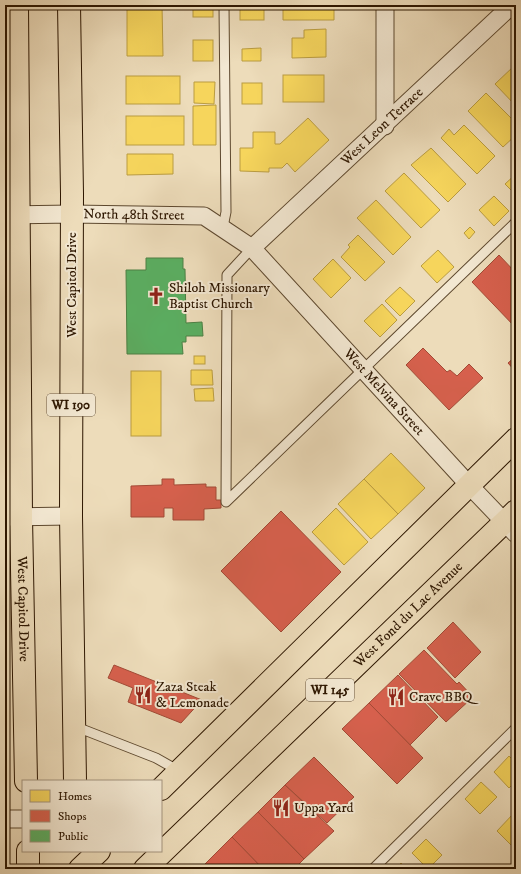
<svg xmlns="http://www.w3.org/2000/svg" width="521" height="874" font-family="'IM FELL DW Pica',serif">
<rect width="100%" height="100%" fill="#eddcba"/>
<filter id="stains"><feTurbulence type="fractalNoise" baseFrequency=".005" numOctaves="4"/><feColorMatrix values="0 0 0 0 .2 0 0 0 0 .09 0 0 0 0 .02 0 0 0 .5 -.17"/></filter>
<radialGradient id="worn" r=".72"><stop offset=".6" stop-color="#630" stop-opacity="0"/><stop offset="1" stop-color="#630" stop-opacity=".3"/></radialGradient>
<g fill="#f6d55c" stroke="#ba9c40">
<polygon points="127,5 162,5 163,56 127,56"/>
<rect x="193" y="5" width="20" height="12"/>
<rect x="240" y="5" width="24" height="15"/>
<polygon points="283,5 329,5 329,7 334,7 334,20 283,20"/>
<polygon points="326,29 326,57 292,58 292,38 304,38 304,30"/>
<rect x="193" y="40" width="20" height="21"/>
<polygon points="261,48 261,61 242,61 242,49"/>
<polygon points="514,66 516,69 516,106 495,84"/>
<rect x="283" y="75" width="41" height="27"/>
<rect x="126" y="76" width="54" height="28"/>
<polygon points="194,82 215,82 214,104 194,103"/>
<rect x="242" y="83" width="20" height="21"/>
<polygon points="486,93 516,123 516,135 503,147 468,111"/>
<polygon points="216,105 216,145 193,145 193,106"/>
<rect x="126" y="116" width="58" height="29"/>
<polygon points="308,118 329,140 295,172 287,163 282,168 269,168 269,172 240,171 240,148 253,148 253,132 275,132 275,144 280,144"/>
<polygon points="464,125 495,156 477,174 441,138 449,129 454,135"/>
<polygon points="431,148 466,184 448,202 411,165"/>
<polygon points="127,154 173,154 173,174 127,175"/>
<polygon points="404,173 440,210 421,228 385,191"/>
<polygon points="516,174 516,195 505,184"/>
<polygon points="494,196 509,211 494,226 479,210"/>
<polygon points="376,200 411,237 393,255 357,218"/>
<polygon points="470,227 475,232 469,239 464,233"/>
<polygon points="358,235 385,262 365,281 341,257 350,247 348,245"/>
<polygon points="438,250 454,267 437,283 421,266"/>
<polygon points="333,259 351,278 331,298 313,279"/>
<polygon points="400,287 415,301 400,316 385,301"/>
<polygon points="382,304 397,320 380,337 364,321"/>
<rect x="194" y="356" width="11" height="8"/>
<polygon points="191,370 212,370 213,385 191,385"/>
<rect x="131" y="371" width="30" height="65"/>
<polygon points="213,388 214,401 195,401 194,389"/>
<polygon points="391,453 425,488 398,514 364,479"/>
<polygon points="364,479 398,514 371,539 338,504"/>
<polygon points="336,508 368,542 344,565 312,532"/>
<polygon points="509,756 516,763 516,781 509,788 494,772"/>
<polygon points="481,782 497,797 480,814 465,799"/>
<polygon points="514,813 516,815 516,850 497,831"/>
<polygon points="426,839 442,855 428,869 412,853"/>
<polygon points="401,863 407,869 395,869"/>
</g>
<g fill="#d6604d" stroke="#a34a36">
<polygon points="499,255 516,273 516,328 472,282"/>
<polygon points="423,348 447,372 450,370 457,376 469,364 483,378 449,410 406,365"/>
<polygon points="516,356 516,372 508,363"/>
<polygon points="162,479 174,479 174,485 206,484 206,487 216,487 216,500 221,500 221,508 204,509 204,520 173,520 173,508 164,508 164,517 131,517 131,486 162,485"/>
<polygon points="281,511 341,572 281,632 221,571"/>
<polygon points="453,622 481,652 455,678 427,648"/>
<polygon points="424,650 457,684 459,682 473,697 446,722 399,674"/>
<polygon points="114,665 202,700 181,723 128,702 133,688 108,678"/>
<polygon points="398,675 438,717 410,745 369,703"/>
<polygon points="369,703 423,758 397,784 342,729"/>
<polygon points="314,757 354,797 327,823 285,785"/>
<polygon points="285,785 334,831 304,859 258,812"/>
<polygon points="258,812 304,859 294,869 263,869 232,837"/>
<polygon points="232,837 263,869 206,869 203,866"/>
</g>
<polygon fill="#5aae61" stroke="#4c8044" points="146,258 183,258 183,269 185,269 186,323 202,322 203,336 186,336 186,342 182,342 183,354 127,354 126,270 146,270"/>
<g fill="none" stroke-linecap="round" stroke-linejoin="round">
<g stroke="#5d482e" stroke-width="11">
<g id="lane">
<polyline points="223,227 226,212 224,5"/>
<polyline points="252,248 227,275 227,278 226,502 516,222"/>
<polyline points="74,726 156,758 179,771"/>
<polyline points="373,869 516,728"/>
</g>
</g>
<g stroke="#5d482e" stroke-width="19">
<g id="street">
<polyline points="385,126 385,5"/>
<path id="s1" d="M5,215L72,214L204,216L252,248L469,485L516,534"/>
<path id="s2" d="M252,248L512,5"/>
<polyline points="5,517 71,516"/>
<polyline points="5,819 23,819"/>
</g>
</g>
<g stroke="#2d1600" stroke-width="24">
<g id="primary">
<path id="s3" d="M17,5L21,517L26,781"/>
<polyline points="69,5 72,194 71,516 75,781"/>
<polyline points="161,789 516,439"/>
<polyline points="28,851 28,869"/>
<polyline points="80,869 99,851"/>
<path id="s4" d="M145,869L516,511"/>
</g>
</g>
<use href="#lane" stroke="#f3e8d2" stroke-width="9"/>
<use href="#street" stroke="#f3e8d2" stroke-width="17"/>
<use href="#primary" stroke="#eddcba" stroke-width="22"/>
</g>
<defs>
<g id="church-bare" transform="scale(1.38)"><path d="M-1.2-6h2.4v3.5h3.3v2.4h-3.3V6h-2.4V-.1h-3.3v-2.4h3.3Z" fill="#8f2418" stroke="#f3e8d2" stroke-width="2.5" paint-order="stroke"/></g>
<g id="restaurant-bare" transform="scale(1.38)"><path d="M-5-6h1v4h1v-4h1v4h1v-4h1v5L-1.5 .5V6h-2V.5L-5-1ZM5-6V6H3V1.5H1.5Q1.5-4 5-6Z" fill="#8f2418" stroke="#f3e8d2" stroke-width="2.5" paint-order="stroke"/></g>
</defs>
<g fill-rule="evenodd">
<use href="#church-bare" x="156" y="296"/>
<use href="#restaurant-bare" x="143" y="695"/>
<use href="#restaurant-bare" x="396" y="697"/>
<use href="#restaurant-bare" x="281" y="808"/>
</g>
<g text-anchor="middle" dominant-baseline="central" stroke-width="4" stroke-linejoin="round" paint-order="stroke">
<g fill="#f3e8d2" stroke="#68553f" stroke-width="1">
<rect x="47" y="394" width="48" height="22" rx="3"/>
<rect x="306" y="679" width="48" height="22" rx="3"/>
</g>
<g font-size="13" font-weight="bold" fill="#2d1600">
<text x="71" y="405">WI 190</text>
<text x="330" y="690">WI 145</text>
</g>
<g font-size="14" fill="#2d1600" stroke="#f3e8d2">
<text stroke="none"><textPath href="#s2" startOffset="178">West Leon Terrace</textPath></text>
<text stroke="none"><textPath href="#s1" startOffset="129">North 48th Street</textPath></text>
<text transform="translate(72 285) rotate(-90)">West Capitol Drive</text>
<text stroke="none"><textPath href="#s1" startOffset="452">West Melvina Street</textPath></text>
<text stroke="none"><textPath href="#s3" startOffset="604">West Capitol Drive</textPath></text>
<text stroke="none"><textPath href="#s4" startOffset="366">West Fond du Lac Avenue</textPath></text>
</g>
<g font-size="14" fill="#2d1600" stroke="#f3e8d2" text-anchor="start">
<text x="169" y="288">Shiloh Missionary<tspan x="169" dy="16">Baptist Church</tspan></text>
<text x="156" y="687">Zaza Steak<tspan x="156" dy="16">&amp; Lemonade</tspan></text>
<text x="409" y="697">Crave BBQ</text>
<text x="294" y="808">Uppa Yard</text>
</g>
</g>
<rect width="521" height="874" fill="none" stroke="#eddcba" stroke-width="20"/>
<rect x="6" y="6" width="509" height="862" fill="none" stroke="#2d1600" stroke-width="2"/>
<rect x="10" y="10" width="501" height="854" fill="none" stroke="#2d1600"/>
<rect x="22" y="780" width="140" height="72" fill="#f3e8d2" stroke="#a4947e"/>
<rect x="30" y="790" width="20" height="12" fill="#f6d55c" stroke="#a4947e"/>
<text x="58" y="800" font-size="12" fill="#2d1600">Homes</text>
<rect x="30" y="810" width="20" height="12" fill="#d6604d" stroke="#a4947e"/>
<text x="58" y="820" font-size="12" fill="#2d1600">Shops</text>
<rect x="30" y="830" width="20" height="12" fill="#5aae61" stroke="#a4947e"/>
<text x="58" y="840" font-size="12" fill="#2d1600">Public</text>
<rect width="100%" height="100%" filter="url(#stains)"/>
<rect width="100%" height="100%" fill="url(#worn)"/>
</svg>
